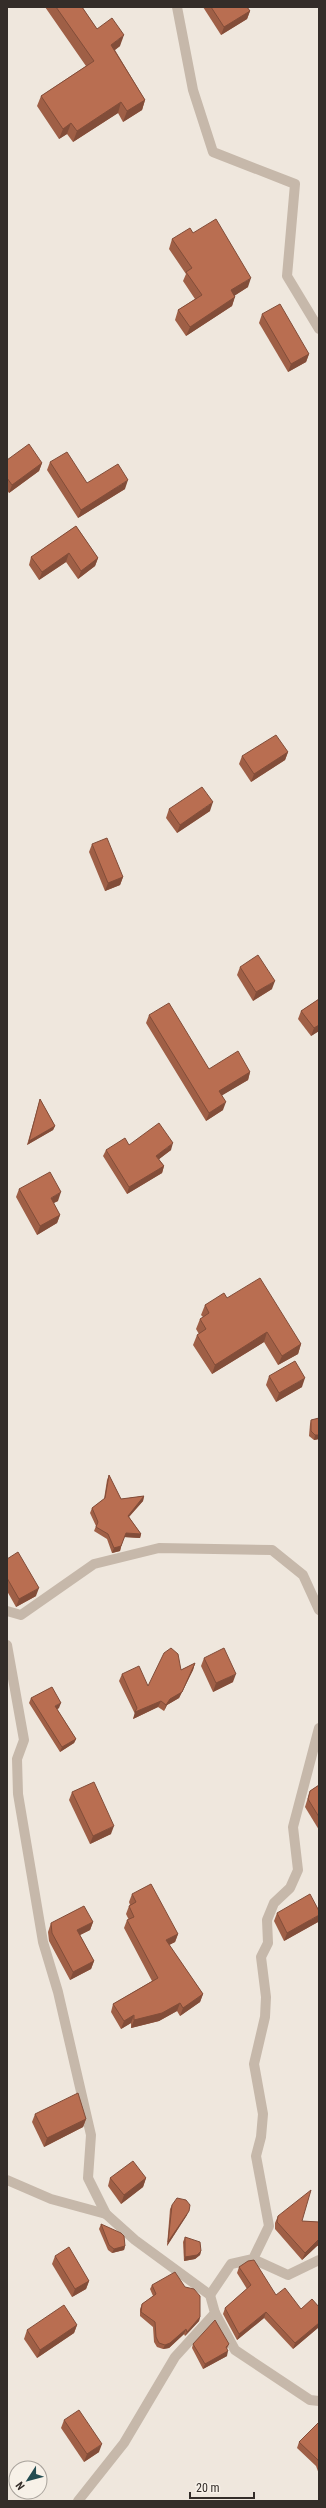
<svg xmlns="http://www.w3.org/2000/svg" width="326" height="2508" font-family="'Roboto Condensed',sans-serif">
<rect width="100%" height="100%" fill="#efe7dd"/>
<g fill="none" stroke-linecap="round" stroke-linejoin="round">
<g stroke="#c6b8aa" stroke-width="10">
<polyline points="177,7 193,90 213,152 295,184 287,276 319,329"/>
<polyline points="7,1611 21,1615 94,1564 159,1548 272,1550 303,1575 319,1610"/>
<polyline points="7,1645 24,1740 17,1759 18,1794 43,1942 58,1992 91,2135 88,2178 106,2214 135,2240 210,2295 215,2313 175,2357 124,2443 78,2501"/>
<polyline points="7,2180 51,2199 106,2214"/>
<polyline points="253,2259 288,2275 319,2260"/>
<polyline points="210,2295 231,2264 253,2259 269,2226 256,2156 261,2137 263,2114 254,2064 265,2017 266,1997 261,1957 268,1943 267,1920 274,1903 290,1888 298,1870 293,1827 319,1728"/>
<polyline points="215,2313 235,2350 310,2400 319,2401"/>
</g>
</g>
<g fill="#9f5f46">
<polygon points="45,7 82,7 97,29 120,46 115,50 145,100 142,110 123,122 118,113 73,142 67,134 59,139 37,106 41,96 86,66"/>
<polygon points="203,7 247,7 250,11 247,19 221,35"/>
<polygon points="193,233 248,287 235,295 232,306 186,336 175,320 178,310 195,299 183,281 186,274 169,249 172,239"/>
<polygon points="262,314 309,354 306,362 288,372 259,323"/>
<polygon points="7,460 42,463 39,471 9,493 7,490"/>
<polygon points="50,462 87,483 125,489 78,518 47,470"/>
<polygon points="76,526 98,558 95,566 78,579 66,562 39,580 29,565 31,557"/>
<polygon points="288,752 285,760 251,782 239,764 242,756"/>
<polygon points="169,809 210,811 177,833 166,818"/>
<polygon points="92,844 123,877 120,885 105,891 89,852"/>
<polygon points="240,967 272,989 253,1001 237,975"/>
<polygon points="319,999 319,1031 311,1036 298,1019 301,1011"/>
<polygon points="149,1015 209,1069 250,1072 248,1080 222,1095 223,1110 206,1121 146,1023"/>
<polygon points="40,1099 55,1126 53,1130 27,1145"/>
<polygon points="129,1145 171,1150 159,1159 164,1166 162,1173 127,1194 103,1156 106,1150"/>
<polygon points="19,1189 58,1201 53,1203 60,1215 57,1223 37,1235 16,1197"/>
<polygon points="227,1298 301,1344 298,1354 278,1365 264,1342 212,1374 193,1345 197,1335 199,1334 196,1329 200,1319 203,1317 201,1315 205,1305"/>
<polygon points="269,1376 302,1387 276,1402 266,1385"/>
<polygon points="311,1420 319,1439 314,1440 309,1436 310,1424"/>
<polygon points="109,1475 121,1499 144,1496 143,1501 129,1517 141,1534 140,1538 124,1537 120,1551 112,1553 107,1539 94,1531 96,1526 90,1513 92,1508 104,1499 107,1480"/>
<polygon points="7,1559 36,1596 16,1607 7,1591"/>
<polygon points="204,1658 233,1682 213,1692 201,1666"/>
<polygon points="195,1663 193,1670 179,1698 167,1705 164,1711 158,1707 133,1719 135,1714 119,1681 122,1674 148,1686"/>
<polygon points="31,1698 59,1708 57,1709 76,1739 74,1743 60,1752 29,1703"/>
<polygon points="319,1785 319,1830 305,1807 310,1791"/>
<polygon points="72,1792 111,1834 90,1844 69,1800"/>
<polygon points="132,1894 178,1934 175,1942 169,1945 203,1994 200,2002 180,2016 177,2011 159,2021 131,2028 131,2023 121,2029 111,2012 113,2004 152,1981 124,1928 127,1920 129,1920 126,1914 129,1906 130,1905 129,1902"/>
<polygon points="277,1913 318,1922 284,1941 274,1921"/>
<polygon points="93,1922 90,1930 80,1935 94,1961 91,1969 70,1980 49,1941 48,1932 51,1923"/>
<polygon points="35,2114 86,2119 83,2127 44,2147 32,2122"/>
<polygon points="110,2178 146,2178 143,2187 121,2204 108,2186"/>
<polygon points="172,2205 187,2215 167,2246 170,2209"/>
<polygon points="278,2216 302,2221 319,2222 319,2245 317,2246 302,2260 275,2229 275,2223"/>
<polygon points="101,2224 125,2246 124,2250 112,2253 108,2250 99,2229"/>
<polygon points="185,2237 201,2251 200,2255 195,2259 184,2261 183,2242"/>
<polygon points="55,2256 89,2281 86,2289 72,2297 52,2264"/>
<polygon points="239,2267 276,2295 301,2309 319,2307 319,2327 293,2349 264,2318 237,2340 223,2314 225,2308 247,2289 237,2273"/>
<polygon points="152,2285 200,2317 199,2321 185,2336 184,2334 169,2348 163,2349 157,2347 154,2342 153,2327 140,2316 140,2309 142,2304 153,2296 150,2289"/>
<polygon points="77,2325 74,2333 37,2358 24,2339 27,2330"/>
<polygon points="193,2344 229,2344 227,2349 227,2356 203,2369 192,2348"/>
<polygon points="64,2420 99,2452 84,2462 61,2428"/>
<polygon points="319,2422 319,2474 316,2466 297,2448 299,2442"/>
</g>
<g fill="#824d39">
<polygon points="250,11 247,19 221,35 224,27"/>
<polygon points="124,35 120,46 108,55 111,45"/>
<polygon points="145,100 142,110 123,122 127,111"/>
<polygon points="121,102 118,113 73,142 77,131"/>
<polygon points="71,123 67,134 59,139 63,129"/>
<polygon points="251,278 248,287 228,300 231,290"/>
<polygon points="235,297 232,306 186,336 190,327"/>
<polygon points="309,354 306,362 288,372 291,364"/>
<polygon points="42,463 39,471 9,493 12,485"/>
<polygon points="128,480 125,489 78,518 81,510"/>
<polygon points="69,553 66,562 39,580 42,572"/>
<polygon points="98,558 95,566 78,579 81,571"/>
<polygon points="288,752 285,760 251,782 254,774"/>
<polygon points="213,802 210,811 177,833 180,825"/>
<polygon points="123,877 120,885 105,891 108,883"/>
<polygon points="275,981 272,989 253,1001 256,992"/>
<polygon points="319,1025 319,1031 311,1036 314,1028"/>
<polygon points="250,1072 248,1080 216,1099 219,1091"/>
<polygon points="226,1102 223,1110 206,1121 209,1113"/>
<polygon points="55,1126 53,1130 27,1145 29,1141"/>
<polygon points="173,1143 171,1150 154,1163 156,1156"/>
<polygon points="164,1166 162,1173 127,1194 129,1187"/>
<polygon points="61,1192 58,1201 48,1206 51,1198"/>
<polygon points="60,1215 57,1223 37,1235 40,1226"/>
<polygon points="267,1332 264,1342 212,1374 215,1365"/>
<polygon points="301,1344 298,1354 278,1365 282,1356"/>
<polygon points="305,1378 302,1387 276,1402 279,1393"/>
<polygon points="315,1435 319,1435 319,1439 314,1440"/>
<polygon points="144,1496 143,1501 126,1520 128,1516"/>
<polygon points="126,1533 141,1534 140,1538 124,1537"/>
<polygon points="121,1546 120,1551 112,1553 114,1548"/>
<polygon points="39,1588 36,1596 16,1607 19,1599"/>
<polygon points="195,1663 193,1670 179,1698 167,1705 164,1711 166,1705 170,1699"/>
<polygon points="236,1674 233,1682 213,1692 216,1683"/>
<polygon points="161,1701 158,1707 133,1719 135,1712"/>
<polygon points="61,1703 59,1708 54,1711 55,1706"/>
<polygon points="76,1739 74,1743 60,1752 62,1747"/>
<polygon points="114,1826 111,1834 90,1844 93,1836"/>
<polygon points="319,1915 319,1918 318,1922 284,1941 287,1933"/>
<polygon points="93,1922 90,1930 74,1938 77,1930"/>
<polygon points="178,1934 175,1942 163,1948 166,1940"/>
<polygon points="94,1961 91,1969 70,1980 73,1972"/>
<polygon points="203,1994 200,2002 180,2016 183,2008"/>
<polygon points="180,2003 177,2011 159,2021 131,2028 134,2020"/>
<polygon points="134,2015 131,2023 121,2029 124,2021"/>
<polygon points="86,2119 83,2127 44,2147 47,2138"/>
<polygon points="146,2178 143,2187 121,2204 124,2195"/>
<polygon points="189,2211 187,2215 167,2246 168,2242"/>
<polygon points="319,2239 319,2245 317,2246 302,2260 305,2253"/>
<polygon points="125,2246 124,2250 112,2253 114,2249"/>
<polygon points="201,2251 200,2255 195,2259 184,2261 185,2257"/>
<polygon points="89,2281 86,2289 72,2297 75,2289"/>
<polygon points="266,2312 264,2318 237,2340 239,2334"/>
<polygon points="200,2317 199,2321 185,2336 187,2332"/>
<polygon points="319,2323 319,2327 293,2349 295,2343"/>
<polygon points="77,2325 74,2333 37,2358 40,2350"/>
<polygon points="186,2329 184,2334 169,2348 163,2349 165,2345"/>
<polygon points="228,2351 227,2356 203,2369 205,2364"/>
<polygon points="102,2444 99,2452 84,2462 87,2454"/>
</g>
<g fill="#b96e51" stroke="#824d39">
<polygon points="56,7 82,7 97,29 112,18 124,35 111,45 145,100 127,111 121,102 77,131 71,123 63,129 41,96 94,61"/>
<polygon points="211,7 247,7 250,11 224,27"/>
<polygon points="216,219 251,278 231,290 235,297 190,327 178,310 202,295 186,272 192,268 172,239 190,228 193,233"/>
<polygon points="280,304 309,354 291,364 262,314"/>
<polygon points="29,444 42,463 12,485 7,478 7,460"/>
<polygon points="67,452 87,483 118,464 128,480 81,510 50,462"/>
<polygon points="76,526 98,558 81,571 69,553 42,572 31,557"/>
<polygon points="276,735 288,752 254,774 242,756"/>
<polygon points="202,787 213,802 180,825 169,809"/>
<polygon points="107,838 123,877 108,883 92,844"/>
<polygon points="258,955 275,981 256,992 240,967"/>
<polygon points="319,999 319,1025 314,1028 301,1011"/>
<polygon points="169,1003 209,1069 238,1051 250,1072 219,1091 226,1102 209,1113 149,1015"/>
<polygon points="40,1099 55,1126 29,1141"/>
<polygon points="159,1123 173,1143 156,1156 164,1166 129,1187 106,1150 125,1138 129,1145"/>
<polygon points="50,1172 61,1192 51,1198 60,1215 40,1226 19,1189"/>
<polygon points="260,1278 301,1344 282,1356 267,1332 215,1365 197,1335 206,1329 200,1319 209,1313 205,1305 224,1293 227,1298"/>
<polygon points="295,1361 305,1378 279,1393 269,1376"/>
<polygon points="319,1418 319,1435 315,1435 311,1431 311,1420"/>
<polygon points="109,1475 121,1499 144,1496 128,1516 141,1534 126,1533 121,1546 114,1548 108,1534 96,1527 98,1522 92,1508 105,1498"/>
<polygon points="18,1552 39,1588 19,1599 7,1578 7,1559"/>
<polygon points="171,1648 178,1654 181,1670 195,1663 182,1692 170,1699 166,1705 161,1701 135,1712 137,1708 122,1674 139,1666 148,1686 164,1653"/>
<polygon points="224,1648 236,1674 216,1683 204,1658"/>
<polygon points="52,1687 61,1703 55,1706 76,1739 62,1747 31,1698"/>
<polygon points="94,1782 114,1826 93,1836 72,1792"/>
<polygon points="319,1785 319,1817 308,1799 310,1791"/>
<polygon points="151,1884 178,1934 166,1940 203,1994 183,2008 180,2003 162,2013 134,2020 134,2015 124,2021 113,2004 158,1978 127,1920 134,1917 129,1906 136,1902 132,1894"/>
<polygon points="310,1894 319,1911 319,1915 287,1933 277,1913"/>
<polygon points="84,1906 93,1922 77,1930 94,1961 73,1972 52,1933 51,1923"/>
<polygon points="78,2093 86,2119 47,2138 35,2114"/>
<polygon points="133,2161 146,2178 124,2195 110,2178"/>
<polygon points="311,2190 302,2221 319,2222 319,2239 305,2253 277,2222 278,2216"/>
<polygon points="177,2198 186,2200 190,2205 189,2211 168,2242 172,2205"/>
<polygon points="101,2224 121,2233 124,2236 125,2246 114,2249 109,2245"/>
<polygon points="185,2237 200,2242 201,2251 197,2255 185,2257"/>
<polygon points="69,2247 89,2281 75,2289 55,2256"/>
<polygon points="254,2260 276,2295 285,2288 301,2309 312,2299 319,2307 319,2323 295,2343 266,2312 239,2334 225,2308 251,2285 239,2267 248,2261"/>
<polygon points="175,2272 185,2287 194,2289 200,2296 200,2317 187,2332 186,2329 170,2343 165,2345 159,2343 156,2337 155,2322 141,2312 142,2304 156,2294 152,2285"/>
<polygon points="64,2305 77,2325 40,2350 27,2330"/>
<polygon points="215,2320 229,2344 226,2347 228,2351 205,2364 193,2344"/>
<polygon points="79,2410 102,2444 87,2454 64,2420"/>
<polygon points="319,2422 319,2463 318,2460 299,2442"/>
</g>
<rect width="326" height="2508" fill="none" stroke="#342d29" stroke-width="16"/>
<g transform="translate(28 2480) rotate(234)"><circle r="19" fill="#f7f1e8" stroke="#a9a39c"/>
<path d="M0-3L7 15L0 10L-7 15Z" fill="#234c51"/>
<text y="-6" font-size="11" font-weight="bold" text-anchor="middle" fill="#342d29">N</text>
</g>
<path d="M190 2492v6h64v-6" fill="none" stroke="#342d29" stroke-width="2"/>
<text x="196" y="2492" font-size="12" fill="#342d29" stroke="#f7f1e8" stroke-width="3" paint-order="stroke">20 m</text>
</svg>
